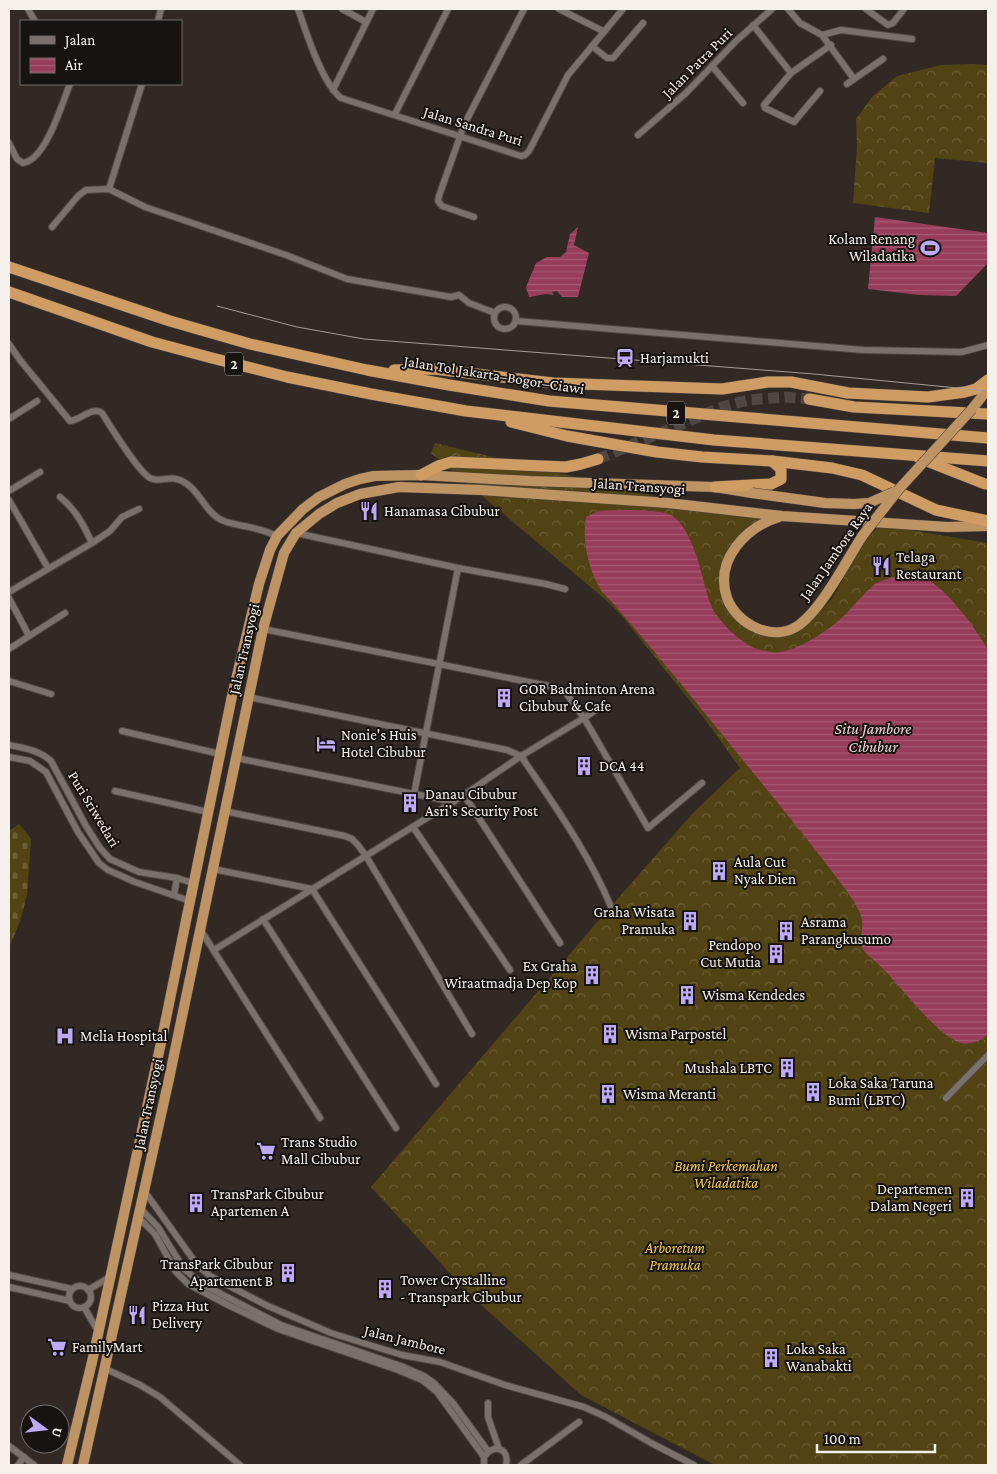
<svg xmlns="http://www.w3.org/2000/svg" width="997" height="1474" font-family="'Crimson Pro',serif">
<defs>
<pattern id="forest-crowns" width="20" height="18" patternUnits="userSpaceOnUse" patternTransform="scale(1.25)"><rect width="20" height="18" fill="#514313"/><path d="M2 6a3 3 0 1 1 6 0M12 15a3 3 0 1 1 6 0" fill="none" stroke="#6b5e36"/></pattern>
<pattern id="cemetery-stones" width="16" height="16" patternUnits="userSpaceOnUse" patternTransform="scale(1.25)"><rect width="16" height="16" fill="#514313"/><path d="M2 7V4a2 2 0 0 1 4 0v3zM10 15v-3a2 2 0 0 1 4 0v3z" fill="#6b5e36"/></pattern>
<pattern id="water-rules" width="6" height="5" patternUnits="userSpaceOnUse" patternTransform="scale(1.25)"><rect width="6" height="5" fill="#973d5b"/><path d="M0 2.5h6" fill="none" stroke="#a65973"/></pattern>
</defs>
<rect width="100%" height="100%" fill="#322925"/>
<g fill="url(#forest-crowns)">
<polygon points="972,64 988,65 988,163 935,158 929,213 853,203 857,147 856,119 872,97 897,76 941,65"/>
<polygon points="435,443 695,506 772,515 755,524 723,570 738,618 788,635 799,632 832,599 862,544 880,525 988,543 988,1465 715,1465 581,1395 468,1293 371,1187 592,928 693,813 740,768 707,722 621,615 606,600 431,453"/>
</g>
<polygon fill="url(#cemetery-stones)" points="19,824 31,839 27,895 20,921 9,948 9,831"/>
<g fill="url(#water-rules)">
<polygon points="875,217 988,233 988,263 956,296 919,295 868,289"/>
<polygon points="578,227 574,245 589,253 578,297 562,297 557,291 552,292 554,295 546,294 529,297 526,287 536,263 547,257 560,257 566,252 570,234"/>
<path d="M599,511C614,510 664,508 674,517C695,534 702,579 710,603C714,615 727,628 736,636C745,643 754,650 766,651C771,652 776,653 781,652C803,648 830,629 846,614C855,604 864,593 875,584C882,580 889,578 896,577C903,576 912,574 919,576C942,581 977,630 988,650V1034C980,1041 973,1045 961,1043C938,1037 900,985 882,968C877,962 870,958 865,952C856,942 864,932 862,920C860,909 852,899 846,890C814,847 780,806 747,765C699,706 652,647 601,590C588,569 582,541 586,517Z"/>
</g>
<g fill="none" stroke-linecap="round" stroke-linejoin="round">
<polyline stroke="#4f4743" stroke-width="11" stroke-dasharray="11 5.5" stroke-linecap="butt" points="598,459 722,407 748,400 785,397 809,399"/>
<g stroke="#4f4744" stroke-width="8">
<g id="minor">
<polyline points="28,9 35,21"/>
<path d="M298,9C306,32 322,83 341,98L521,156L525,155L529,151L568,75L623,9"/>
<polyline points="342,9 366,22"/>
<polyline points="559,9 603,31"/>
<polyline points="788,9 800,23 822,35 854,79 883,59"/>
<polyline points="866,9 888,25 893,23 904,9"/>
<polyline points="158,21 161,9"/>
<polyline points="753,25 791,73"/>
<polyline points="822,35 841,30 912,39"/>
<polyline points="592,46 607,58 613,58 643,23"/>
<polyline points="712,66 743,103"/>
<polyline points="847,84 854,79"/>
<polyline points="333,90 373,9"/>
<polyline points="820,91 794,122 765,108 764,105 791,73 831,45"/>
<polyline points="395,114 448,9"/>
<polyline points="638,135 686,93 736,41 772,9"/>
<path d="M9,143L17,159L23,163C46,160 62,103 70,84"/>
<polyline points="109,189 142,84"/>
<polyline points="474,217 442,206 438,201 439,196 464,125 524,9"/>
<polyline points="52,227 78,196 86,190 109,189 145,207 286,255 347,279 451,297 459,295 469,303 495,313"/>
<circle cx="505" cy="318" r="11"/>
<polyline points="516,321 863,350 962,352 988,345"/>
<path d="M9,344L20,360L70,421C81,420 92,406 102,413C110,426 139,472 150,478C162,484 170,472 187,484C200,493 205,510 218,518C225,523 235,524 244,526C255,528 266,531 277,536"/>
<polyline points="9,419 37,401"/>
<polyline points="9,491 40,472"/>
<path d="M60,497C76,510 83,524 92,543"/>
<polyline points="9,500 48,568"/>
<polyline points="296,533 458,568 546,584 565,589"/>
<polyline points="9,592 92,543 110,531 122,517 139,509"/>
<polyline points="9,598 29,636"/>
<polyline points="263,629 554,687 566,693 584,718 648,828 702,783"/>
<polyline points="9,649 65,613"/>
<polyline points="9,681 51,694"/>
<path d="M248,697L507,750L521,756C554,805 589,853 612,909"/>
<polyline points="122,731 220,754"/>
<path d="M9,745C24,748 39,750 51,761L86,826L100,848L110,859L139,872L177,878L193,883"/>
<polyline points="9,757 30,761 46,772 78,832 99,863 108,870 135,882 190,901"/>
<polyline points="236,758 454,802"/>
<polyline points="115,791 208,812"/>
<polyline points="414,794 458,568"/>
<polyline points="464,795 560,943"/>
<polyline points="224,811 345,836 352,839 358,845 366,856 472,1034"/>
<polyline points="413,827 510,970"/>
<polyline points="213,869 312,889 436,1084"/>
<polyline points="174,895 177,878"/>
<polyline points="263,919 396,1128"/>
<polyline points="200,929 320,1118"/>
<polyline points="214,950 464,795 521,756 584,718 602,706"/>
<polyline points="946,1098 988,1055"/>
<polyline points="145,1192 198,1266 210,1276 268,1306 331,1333 402,1355 440,1362 505,1385 584,1407 606,1417 653,1444 694,1465"/>
<polyline points="141,1209 158,1227 184,1269 202,1284 281,1325 401,1366 424,1376 434,1383 453,1403 488,1451"/>
<polyline points="139,1218 155,1234 176,1272 188,1284 230,1306 278,1329 398,1370 422,1380 437,1392 484,1457"/>
<polyline points="9,1275 72,1289"/>
<circle cx="80" cy="1297" r="11"/>
<polyline points="9,1287 70,1301"/>
<polyline points="88,1290 110,1277"/>
<polyline points="84,1307 98,1331"/>
<polyline points="106,1369 140,1385 160,1397 240,1465"/>
<polyline points="488,1403 488,1417 499,1449"/>
<polyline points="9,1446 34,1465"/>
<polyline points="18,1465 24,1457"/>
<path d="M484,1465V1457C493,1443 510,1448 506,1465"/>
<polyline points="521,1465 579,1422"/>
</g>
</g>
<g stroke="#4f4744" stroke-width="11">
<g id="trunk">
<polyline points="972,409 988,389"/>
<path d="M779,517C746,527 714,560 727,598C737,625 774,643 799,625C823,607 846,561 863,535"/>
<polyline points="67,1465 92,1362 162,1038 232,696 259,584 270,550 277,536 303,509 319,497 345,484 360,479 374,476 421,475 530,481 715,487 752,493"/>
<polyline points="83,1465 169,1079 263,629 284,553 296,533 319,514 337,503 360,494 399,487 481,490 668,503 782,516 947,527 988,526"/>
</g>
</g>
<g stroke="#4f4744" stroke-width="12">
<g id="motorway">
<polyline points="9,267 170,321 250,344 367,370 449,385 549,401 988,438"/>
<polyline points="9,292 152,342 212,358 287,377 371,394 466,411 714,440 988,461"/>
<polyline points="394,370 434,369 553,383 722,389 768,382 791,382 848,393 928,397 965,392 976,389 988,380"/>
<polyline points="809,399 854,407 988,414"/>
<polyline points="511,422 567,436 657,452 702,457 772,461 832,468 862,475 936,510 988,521"/>
<polyline points="919,458 985,484"/>
<polyline points="421,475 438,466 451,462 566,467 581,464 598,459"/>
<polyline points="715,487 771,484 781,479 781,469 772,461"/>
</g>
</g>
<use href="#minor" stroke="#7b716c" stroke-width="6"/>
<use href="#trunk" stroke="#be9465" stroke-width="10"/>
<use href="#motorway" stroke="#cf9d63" stroke-width="11"/>
<polyline stroke="#a39c99" stroke-width="1" points="217,306 297,327 364,339 814,374 988,391"/>
<g stroke="#4f4744" stroke-width="11" stroke-linecap="butt">
<g id="trunk-bridge">
<polyline points="752,493 825,503 854,504 869,503 894,492"/>
<polyline points="863,535 899,489 972,409"/>
</g>
</g>
<use href="#trunk-bridge" stroke="#be9465" stroke-width="10"/>
</g>
<defs>
<g id="stadium-bare" transform="scale(1.5)"><path d="M0-5a6.5 5 0 1 0 0 10a6.5 5 0 1 0 0-10ZM-3.5-1.8h7v3.6h-7Z" fill="#bcaaf6" stroke="#171311" stroke-width="2.5" paint-order="stroke"/></g>
<g id="station-bare" transform="scale(1.5)"><path d="M-3-6H3Q5-6 5-4V2Q5 4 3 4L4.5 6H3L1.5 4h-3L-3 6H-4.5L-3 4Q-5 4-5 2V-4Q-5-6-3-6ZM-3.5-4v3h7v-3ZM-3.5 1v1.5H-2V1ZM2 1v1.5H3.5V1Z" fill="#bcaaf6" stroke="#171311" stroke-width="2.5" paint-order="stroke"/></g>
<g id="restaurant-bare" transform="scale(1.5)"><path d="M-5-6h1v4h1v-4h1v4h1v-4h1v5L-1.5 .5V6h-2V.5L-5-1ZM5-6V6H3V1.5H1.5Q1.5-4 5-6Z" fill="#bcaaf6" stroke="#171311" stroke-width="2.5" paint-order="stroke"/></g>
<g id="building-bare" transform="scale(1.5)"><path d="M-4-6H4V6H1V3H-1V6H-4ZM-2.5-4.3h1.7v1.8h-1.7ZM.8-4.3h1.7v1.8H.8ZM-2.5-1h1.7V.8h-1.7ZM.8-1h1.7V.8H.8Z" fill="#bcaaf6" stroke="#171311" stroke-width="2.5" paint-order="stroke"/></g>
<g id="hotel-bare" transform="scale(1.5)"><path d="M-6-4.5h1.5V1H6V5H4.5V3h-9V5H-6ZM-4 0a1.8 1.8 0 1 1 3.6 0ZM.5 0V-2.5h3Q6-2.5 6 0Z" fill="#bcaaf6" stroke="#171311" stroke-width="2.5" paint-order="stroke"/></g>
<g id="hospital-bare" transform="scale(1.5)"><path d="M-5-5h3v3.5h4V-5h3V5h-3V1.5h-4V5h-3Z" fill="#bcaaf6" stroke="#171311" stroke-width="2.5" paint-order="stroke"/></g>
<g id="supermarket-bare" transform="scale(1.5)"><path d="M-6-5.5h2.5l.6 2H6L4.5 2H-2.5L-4.4-4H-6ZM-1.5 3.2a1.3 1.3 0 1 0 .1 0ZM3 3.2a1.3 1.3 0 1 0 .1 0Z" fill="#bcaaf6" stroke="#171311" stroke-width="2.5" paint-order="stroke"/></g>
</defs>
<g fill-rule="evenodd">
<use href="#stadium-bare" x="930" y="248"/>
<use href="#station-bare" x="625" y="358"/>
<use href="#restaurant-bare" x="369" y="511"/>
<use href="#restaurant-bare" x="881" y="566"/>
<use href="#building-bare" x="504" y="698"/>
<use href="#hotel-bare" x="326" y="744"/>
<use href="#building-bare" x="584" y="766"/>
<use href="#building-bare" x="410" y="803"/>
<use href="#building-bare" x="719" y="871"/>
<use href="#building-bare" x="690" y="921"/>
<use href="#building-bare" x="786" y="931"/>
<use href="#building-bare" x="776" y="954"/>
<use href="#building-bare" x="592" y="975"/>
<use href="#building-bare" x="687" y="995"/>
<use href="#building-bare" x="610" y="1034"/>
<use href="#hospital-bare" x="65" y="1036"/>
<use href="#building-bare" x="787" y="1068"/>
<use href="#building-bare" x="813" y="1092"/>
<use href="#building-bare" x="608" y="1094"/>
<use href="#supermarket-bare" x="266" y="1151"/>
<use href="#building-bare" x="967" y="1198"/>
<use href="#building-bare" x="196" y="1203"/>
<use href="#building-bare" x="288" y="1273"/>
<use href="#building-bare" x="385" y="1289"/>
<use href="#restaurant-bare" x="137" y="1315"/>
<use href="#supermarket-bare" x="57" y="1347"/>
<use href="#building-bare" x="771" y="1358"/>
</g>
<g text-anchor="middle" dominant-baseline="central" stroke-width="4" stroke-linejoin="round" paint-order="stroke">
<g fill="#171311" stroke="#b3aeab" stroke-width="1">
<rect x="225" y="352.5" width="18" height="23" rx="4"/>
<rect x="667" y="401.5" width="18" height="23" rx="4"/>
</g>
<g font-size="14" font-weight="bold" fill="#f6f0ed">
<text x="234" y="364">2</text>
<text x="676" y="413">2</text>
</g>
<g font-size="15" fill="#f6f0ed" stroke="#171311">
<text transform="translate(697 63) rotate(-45)">Jalan Patra Puri</text>
<text transform="translate(473 126) rotate(17)">Jalan Sandra Puri</text>
<text transform="translate(494 375) rotate(9)">Jalan Tol Jakarta–Bogor–Ciawi</text>
<text transform="translate(639 486) rotate(4)">Jalan Transyogi</text>
<text transform="translate(836 551) rotate(-55)">Jalan Jambore Raya</text>
<text transform="translate(244 649) rotate(-77)">Jalan Transyogi</text>
<text transform="translate(94 809) rotate(59)">Puri Sriwedari</text>
<text transform="translate(148 1104) rotate(-78)">Jalan Transyogi</text>
<text transform="translate(405 1340) rotate(14)">Jalan Jambore</text>
</g>
<g font-size="15" fill="#f6f0ed" stroke="#171311" text-anchor="start">
<text x="915" y="239" text-anchor="end">Kolam Renang<tspan x="915" dy="17">Wiladatika</tspan></text>
<text x="640" y="358">Harjamukti</text>
<text x="384" y="511">Hanamasa Cibubur</text>
<text x="896" y="557">Telaga<tspan x="896" dy="17">Restaurant</tspan></text>
<text x="519" y="689">GOR Badminton Arena<tspan x="519" dy="17">Cibubur &amp; Cafe</tspan></text>
<text x="341" y="735">Nonie's Huis<tspan x="341" dy="17">Hotel Cibubur</tspan></text>
<text x="599" y="766">DCA 44</text>
<text x="425" y="794">Danau Cibubur<tspan x="425" dy="17">Asri's Security Post</tspan></text>
<text x="734" y="862">Aula Cut<tspan x="734" dy="17">Nyak Dien</tspan></text>
<text x="675" y="912" text-anchor="end">Graha Wisata<tspan x="675" dy="17">Pramuka</tspan></text>
<text x="801" y="922">Asrama<tspan x="801" dy="17">Parangkusumo</tspan></text>
<text x="761" y="945" text-anchor="end">Pendopo<tspan x="761" dy="17">Cut Mutia</tspan></text>
<text x="577" y="966" text-anchor="end">Ex Graha<tspan x="577" dy="17">Wiraatmadja Dep Kop</tspan></text>
<text x="702" y="995">Wisma Kendedes</text>
<text x="625" y="1034">Wisma Parpostel</text>
<text x="80" y="1036">Melia Hospital</text>
<text x="772" y="1068" text-anchor="end">Mushala LBTC</text>
<text x="828" y="1083">Loka Saka Taruna<tspan x="828" dy="17">Bumi (LBTC)</tspan></text>
<text x="623" y="1094">Wisma Meranti</text>
<text x="281" y="1142">Trans Studio<tspan x="281" dy="17">Mall Cibubur</tspan></text>
<text x="952" y="1189" text-anchor="end">Departemen<tspan x="952" dy="17">Dalam Negeri</tspan></text>
<text x="211" y="1194">TransPark Cibubur<tspan x="211" dy="17">Apartemen A</tspan></text>
<text x="273" y="1264" text-anchor="end">TransPark Cibubur<tspan x="273" dy="17">Apartement B</tspan></text>
<text x="400" y="1280">Tower Crystalline<tspan x="400" dy="17">- Transpark Cibubur</tspan></text>
<text x="152" y="1306">Pizza Hut<tspan x="152" dy="17">Delivery</tspan></text>
<text x="72" y="1347">FamilyMart</text>
<text x="786" y="1349">Loka Saka<tspan x="786" dy="17">Wanabakti</tspan></text>
</g>
<g font-size="15" font-style="italic" fill="#f5ce47" stroke="#171311">
<text x="726" y="1166">Bumi Perkemahan<tspan x="726" dy="17">Wiladatika</tspan></text>
<text x="675" y="1248">Arboretum<tspan x="675" dy="17">Pramuka</tspan></text>
</g>
<g font-size="16" font-style="italic" fill="#eed4da" stroke="#171311">
<text x="873" y="728">Situ Jambore<tspan x="873" dy="18">Cibubur</tspan></text>
</g>
</g>
<rect width="997" height="1474" fill="none" stroke="#f6f0ed" stroke-width="20"/>
<rect x="20" y="20" width="162" height="65" fill="#171311" stroke="#706b69"/>
<rect x="30" y="36" width="25" height="8" fill="#7b716c" stroke="#706b69"/>
<text x="65" y="45" font-size="15" fill="#f6f0ed">Jalan</text>
<rect x="30" y="58" width="25" height="15" fill="url(#water-rules)" stroke="#706b69"/>
<text x="65" y="70" font-size="15" fill="#f6f0ed">Air</text>
<g transform="translate(45 1429) rotate(105)"><circle r="24" fill="#171311" stroke="#706b69"/>
<path d="M0-4L9 19L0 12L-9 19Z" fill="#bcaaf6"/>
<text y="-8" font-size="14" font-weight="bold" text-anchor="middle" fill="#f6f0ed">U</text>
</g>
<path d="M817 1444v8h118v-8" fill="none" stroke="#f6f0ed" stroke-width="2.5"/>
<text x="824" y="1444" font-size="15" fill="#f6f0ed" stroke="#171311" stroke-width="4" paint-order="stroke">100 m</text>
</svg>
